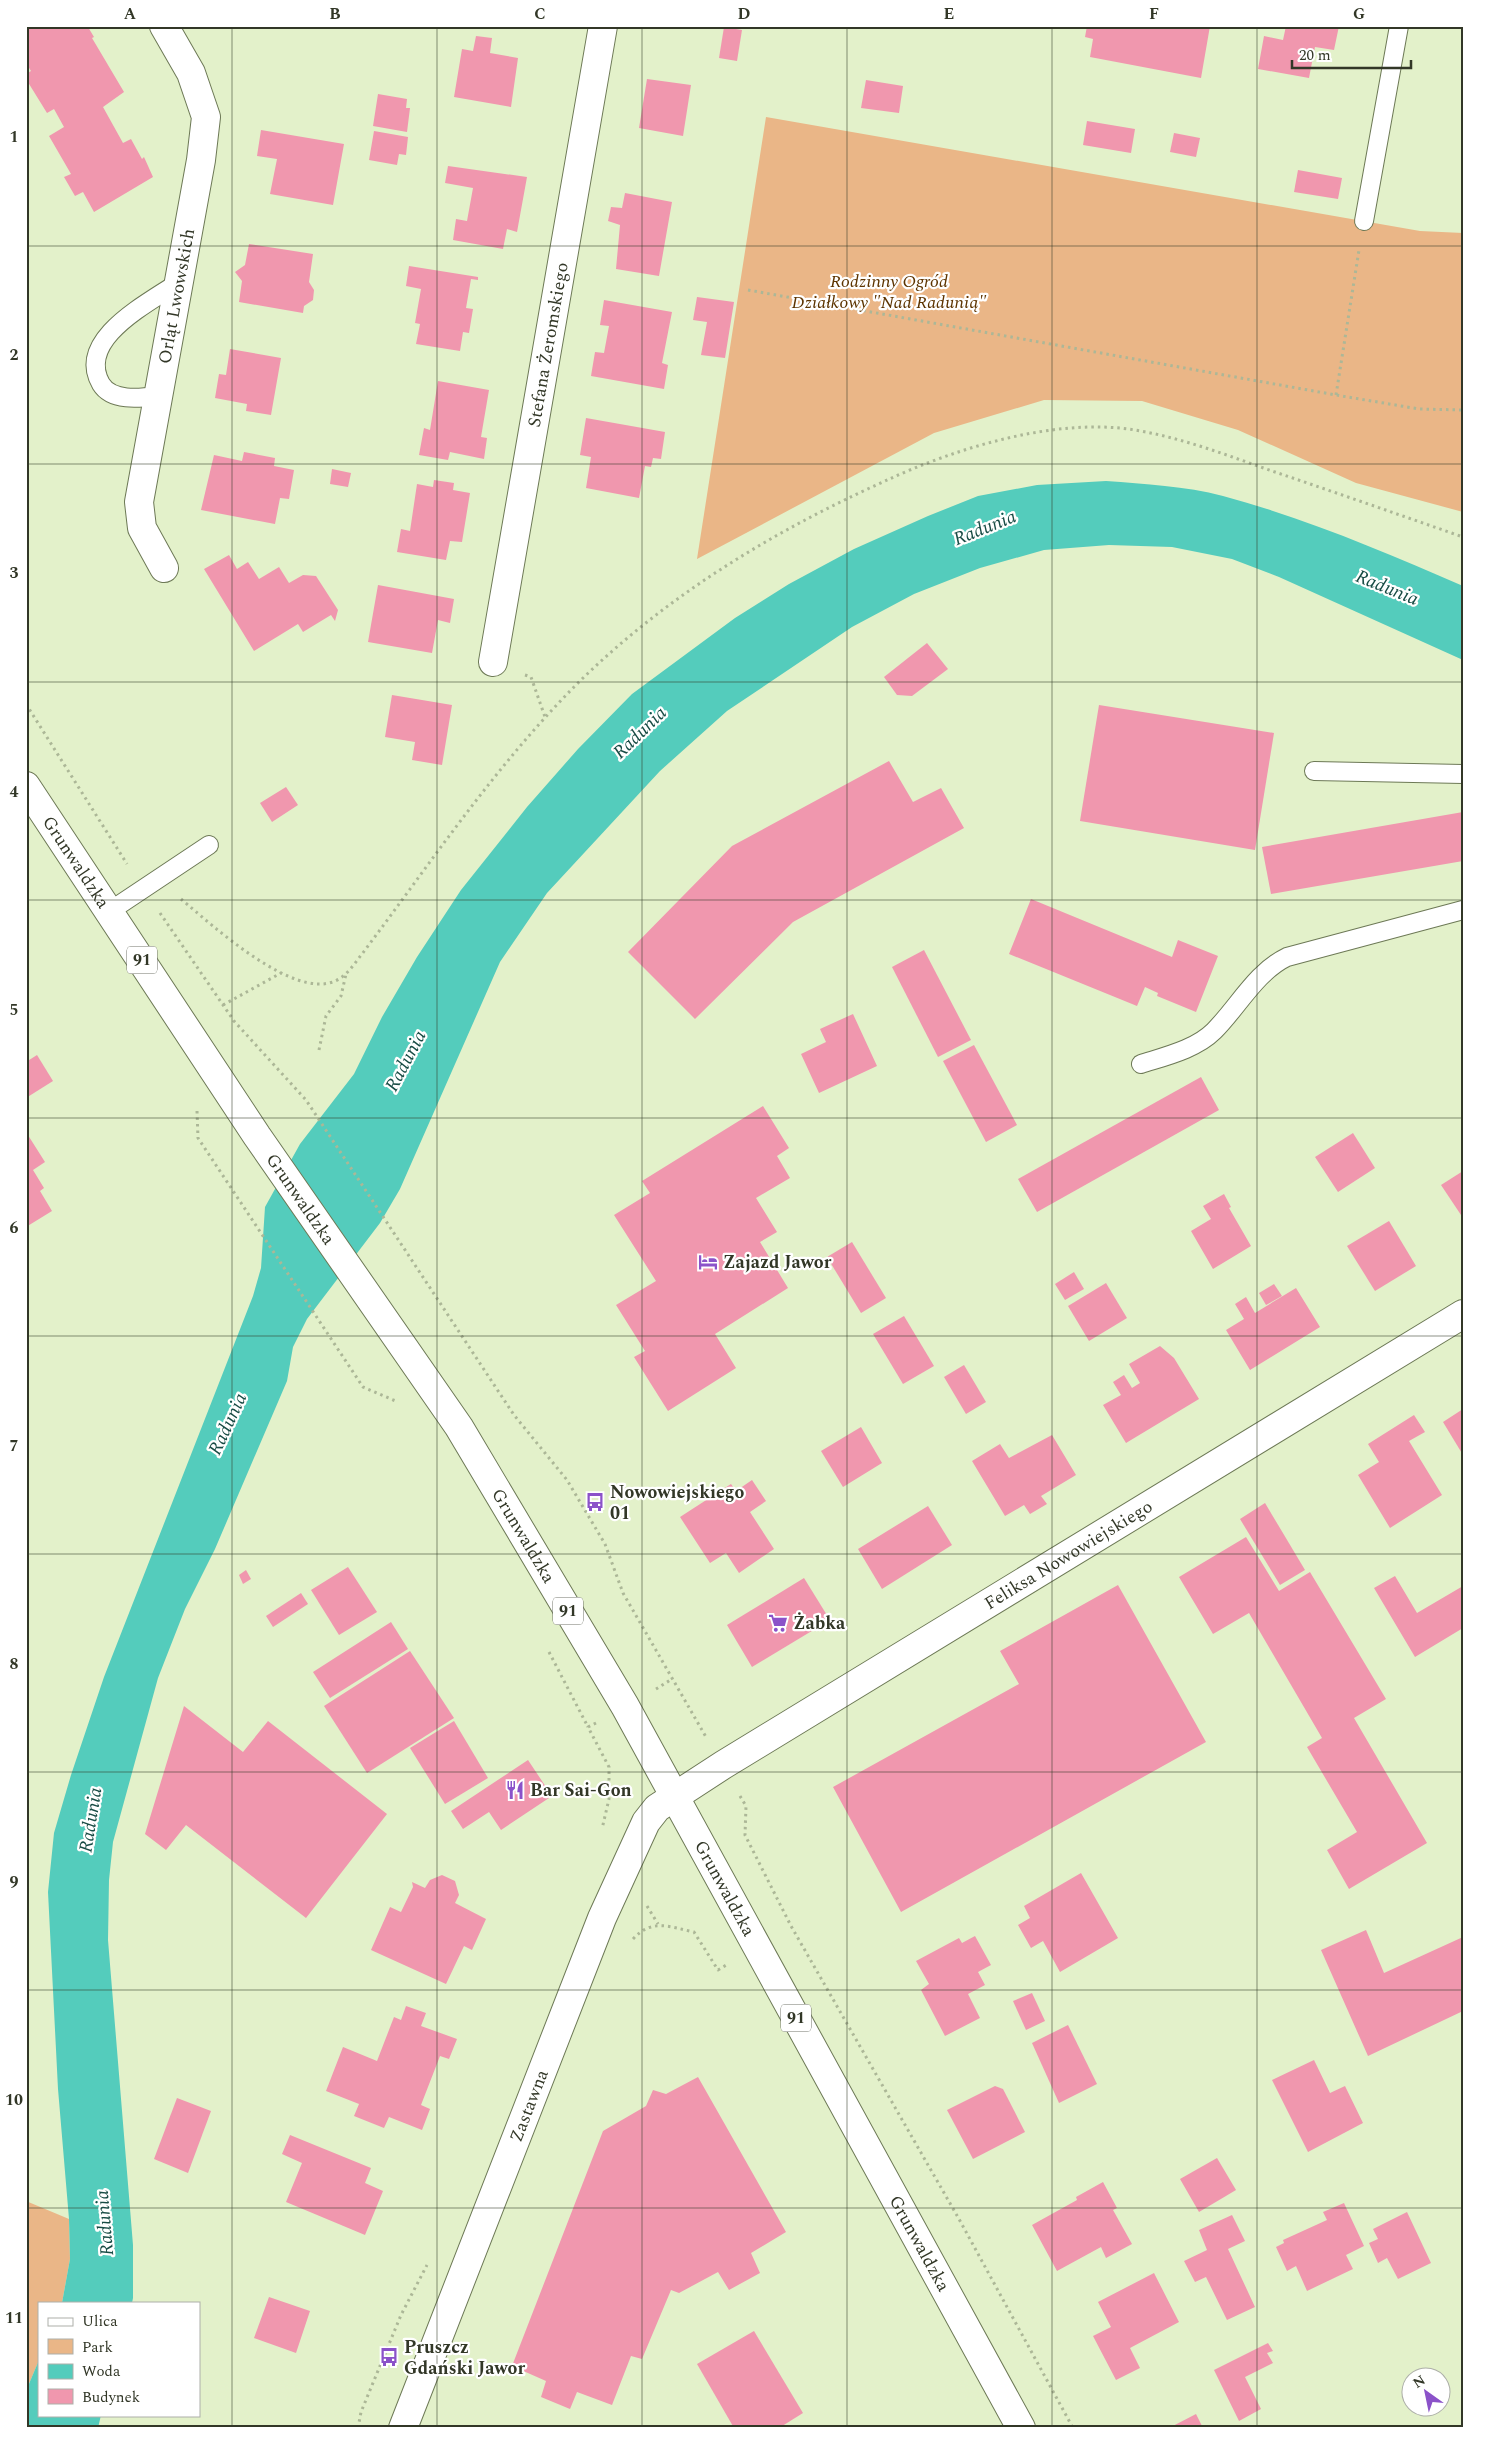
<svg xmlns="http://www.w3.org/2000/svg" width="1489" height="2454" font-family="Spectral,serif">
<rect width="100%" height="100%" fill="#e3f1ca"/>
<g fill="#eab687">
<polygon points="766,117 1420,231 1463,233 1463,512 1356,483 1238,430 1142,401 1044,400 934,433 697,559"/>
<polygon points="26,2201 69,2219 70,2259 62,2303 39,2303 39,2360 26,2391"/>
</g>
<g fill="#54ccbc">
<path d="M1106,481C1145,484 1185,486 1223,496C1305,518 1385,552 1463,586V660L1279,577L1232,559L1172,547L1109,545L1044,550L980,568L914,594L852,627L727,711L660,771L547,893L500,962L400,1189L380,1223L307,1319L293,1347L287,1381L215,1549L185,1609L158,1678L113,1842L109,1880L108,1940L133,2245V2298L132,2303H62L70,2259L69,2219L58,2089L48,1892L54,1833L71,1775L104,1677L253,1296L261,1268L265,1207L300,1144L354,1074L382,1017L417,957L461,890L527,807L578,749L632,694L735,618L789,584L854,549L928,516L978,496L1037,485Z"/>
<polygon points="39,2360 39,2415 101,2415 98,2428 26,2428 26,2391"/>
</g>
<g fill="#f097ae">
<polygon points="26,26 88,27 94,37 92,38 124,92 103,107 123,143 131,139 142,159 144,157 153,177 94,212 83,192 75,196 64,177 71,174 49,136 64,127 54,109 47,113 26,79 26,74 31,71 26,63"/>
<polygon points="1087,26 1210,26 1201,78 1090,57 1093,39 1085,37"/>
<polygon points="1286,26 1339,26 1334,50 1315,47 1309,78 1258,69 1264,36 1283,40"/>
<polygon points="724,27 742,30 737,61 719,58"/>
<polygon points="476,36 492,38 490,53 518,58 511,107 454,97 462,49 473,51"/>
<polygon points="647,79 691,85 683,136 639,128"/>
<polygon points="866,80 903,86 899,113 861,108"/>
<polygon points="378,94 407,99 406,108 410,108 407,132 373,126"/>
<polygon points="1087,121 1135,129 1131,153 1083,145"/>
<polygon points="261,130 344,144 333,205 270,194 277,159 257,156"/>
<polygon points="374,131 408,137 406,155 399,154 397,165 369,160"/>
<polygon points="1174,133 1200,138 1196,157 1170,152"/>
<polygon points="448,166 527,177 517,232 507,229 503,249 453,240 456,219 467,221 473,188 445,183"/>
<polygon points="1298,170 1342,178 1338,199 1294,192"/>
<polygon points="625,193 672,202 659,276 616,269 620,225 608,221 611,207 622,208"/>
<polygon points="249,244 313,254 309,282 314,290 313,300 304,306 303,313 239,302 242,281 235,272 245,265"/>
<polygon points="409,266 478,277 478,280 471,279 466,308 473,309 469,333 463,332 460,351 416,344 420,324 415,323 421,289 406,286"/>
<polygon points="697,297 734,302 725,358 701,355 707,322 693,320"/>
<polygon points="604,300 672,312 662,363 668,365 664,389 591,376 595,352 604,353 609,326 600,325"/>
<polygon points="230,349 281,358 271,415 246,411 247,404 215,398 219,374 226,375"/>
<polygon points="438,381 489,390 481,437 487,438 484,459 450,452 448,460 419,455 424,428 430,430"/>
<polygon points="586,418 665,432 661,459 653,458 651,467 645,466 639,498 586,488 591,457 580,455"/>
<polygon points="244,452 275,458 274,466 294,470 289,499 280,498 275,524 201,510 214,455 242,461"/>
<polygon points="332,469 351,473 348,487 330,484"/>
<polygon points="434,480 454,483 453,490 470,493 462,542 450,541 446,560 397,552 401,529 410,531 417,484 433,487"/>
<polygon points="229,555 237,569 248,562 259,579 279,567 289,583 303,575 316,576 338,610 335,621 331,615 303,632 298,624 254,651 204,569"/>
<polygon points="378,585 454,599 450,623 438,620 432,653 368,642"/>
<polygon points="927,643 948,669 912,696 897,695 884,677"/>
<polygon points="392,695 452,705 442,765 412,760 415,742 385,737"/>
<polygon points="1099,705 1274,733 1255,850 1080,821"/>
<polygon points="889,761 913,802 941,788 964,828 793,922 695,1019 628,952 732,846"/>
<polygon points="286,787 298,805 272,822 260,803"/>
<polygon points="1463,812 1463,861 1271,894 1262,847"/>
<polygon points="1031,899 1172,957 1178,940 1218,956 1196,1012 1157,996 1158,993 1145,987 1137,1006 1009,954"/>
<polygon points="924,950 971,1040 938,1057 892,967"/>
<polygon points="853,1014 877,1066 819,1093 801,1054 826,1042 820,1029"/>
<polygon points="974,1045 1017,1125 986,1142 943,1061"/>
<polygon points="37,1055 53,1081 26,1098 26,1062"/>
<polygon points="1201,1077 1219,1110 1037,1212 1018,1179"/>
<polygon points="763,1106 789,1148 777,1156 790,1178 756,1198 777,1232 760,1242 788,1288 715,1334 736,1368 668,1411 634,1357 645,1351 616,1305 656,1281 614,1215 650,1193 642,1181"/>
<polygon points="26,1132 45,1162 33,1170 44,1188 40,1191 52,1211 26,1227"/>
<polygon points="1353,1133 1375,1168 1338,1192 1315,1157"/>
<polygon points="1463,1171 1463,1218 1441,1185"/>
<polygon points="1224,1194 1231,1207 1229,1208 1251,1246 1213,1269 1191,1231 1211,1219 1203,1206"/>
<polygon points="1389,1221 1416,1266 1375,1291 1347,1246"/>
<polygon points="852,1242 886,1298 861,1313 827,1257"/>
<polygon points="1074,1272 1084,1289 1065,1300 1055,1284"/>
<polygon points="1106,1283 1127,1318 1089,1341 1068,1306"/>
<polygon points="1274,1284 1282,1296 1266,1305 1259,1293"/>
<polygon points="1296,1288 1320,1327 1250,1370 1226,1330 1244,1319 1235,1304 1246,1297 1255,1313"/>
<polygon points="904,1316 934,1366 903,1384 873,1334"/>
<polygon points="1160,1346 1174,1358 1199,1399 1126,1443 1103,1405 1121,1395 1113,1382 1124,1375 1132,1388 1140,1383 1129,1364"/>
<polygon points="964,1365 986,1402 966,1414 944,1377"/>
<polygon points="1463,1409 1463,1455 1443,1422"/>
<polygon points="1414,1415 1425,1432 1409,1441 1442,1495 1390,1528 1358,1475 1379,1462 1368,1444"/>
<polygon points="861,1427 882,1463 843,1487 821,1451"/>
<polygon points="1052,1435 1076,1475 1041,1496 1047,1504 1030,1514 1024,1505 1005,1516 972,1461 1000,1444 1009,1458"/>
<polygon points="752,1480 766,1501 750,1512 774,1549 739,1573 726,1553 710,1563 680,1517 731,1484 736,1491"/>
<polygon points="1265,1503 1305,1570 1280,1585 1240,1519"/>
<polygon points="928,1506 952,1545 882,1589 858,1549"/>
<polygon points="1246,1537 1279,1591 1310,1572 1386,1699 1354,1718 1427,1843 1349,1889 1327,1850 1357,1832 1307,1747 1322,1738 1249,1613 1213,1634 1179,1577"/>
<polygon points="348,1567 377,1612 339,1635 311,1590"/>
<polygon points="246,1570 251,1579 243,1584 239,1575"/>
<polygon points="1395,1576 1417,1613 1463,1586 1463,1628 1415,1657 1374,1588"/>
<polygon points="804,1578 830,1620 752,1667 727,1625"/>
<polygon points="1118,1585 1206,1742 901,1912 833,1787 1019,1684 1000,1651"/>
<polygon points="301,1593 308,1604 273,1627 266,1616"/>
<polygon points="391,1622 408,1649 330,1698 313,1672"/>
<polygon points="410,1651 454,1718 367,1773 324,1706"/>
<polygon points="184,1706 243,1752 268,1721 387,1814 306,1918 186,1825 166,1850 145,1834"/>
<polygon points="454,1721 488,1778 445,1804 410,1748"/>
<polygon points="528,1760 552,1796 501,1830 489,1812 463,1829 451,1811"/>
<polygon points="1081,1873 1118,1938 1060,1972 1043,1941 1031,1948 1018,1925 1030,1918 1024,1906"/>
<polygon points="442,1875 455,1881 459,1895 455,1903 486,1919 472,1950 464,1946 446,1984 371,1950 390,1907 401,1912 413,1887 412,1882 425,1888 430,1880"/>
<polygon points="1366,1930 1384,1973 1463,1937 1463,2011 1368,2056 1321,1950"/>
<polygon points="975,1936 991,1965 978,1972 985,1985 968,1994 980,2018 945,2036 921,1990 929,1984 916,1961 959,1938 962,1943"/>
<polygon points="1032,1993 1045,2021 1026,2030 1013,2001"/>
<polygon points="406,2006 426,2013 421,2026 457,2039 449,2059 440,2056 421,2105 430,2109 422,2130 389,2117 384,2128 354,2116 359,2104 326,2091 343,2047 377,2061 394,2017 401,2020"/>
<polygon points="1068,2025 1097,2084 1059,2103 1032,2043"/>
<polygon points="1314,2060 1330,2093 1345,2086 1363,2123 1308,2152 1272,2080"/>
<polygon points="698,2077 786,2232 751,2253 760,2273 729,2290 718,2272 679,2293 671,2290 642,2359 631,2356 612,2405 577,2392 570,2409 541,2397 546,2381 512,2366 603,2131 646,2106 653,2090 666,2094"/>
<polygon points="995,2086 1003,2089 1025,2132 973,2159 947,2110"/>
<polygon points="177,2098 211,2111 188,2173 154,2159"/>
<polygon points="290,2135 371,2168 365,2183 383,2191 365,2235 286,2202 302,2163 282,2154"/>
<polygon points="1217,2158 1236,2190 1199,2212 1180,2179"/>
<polygon points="1103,2182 1117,2208 1113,2210 1132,2244 1106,2258 1101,2247 1057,2271 1032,2225 1077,2200 1076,2197"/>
<polygon points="1344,2203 1364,2246 1346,2255 1353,2269 1307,2291 1296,2266 1287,2271 1276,2247 1284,2243 1283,2240 1327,2220 1323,2212"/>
<polygon points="1407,2212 1431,2263 1398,2279 1387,2258 1378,2263 1369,2243 1378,2239 1373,2229"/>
<polygon points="1232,2215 1245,2241 1228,2249 1255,2307 1227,2320 1206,2277 1195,2282 1184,2261 1207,2250 1199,2230"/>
<polygon points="1154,2273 1179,2322 1130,2348 1140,2368 1116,2380 1093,2336 1111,2327 1098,2302"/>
<polygon points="269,2297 310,2311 296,2353 254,2338"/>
<polygon points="754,2331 803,2413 779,2428 734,2428 697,2364"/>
<polygon points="1268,2343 1273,2351 1267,2353 1273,2363 1245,2377 1261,2409 1239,2421 1214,2370"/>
<polygon points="1196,2414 1203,2428 1169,2428"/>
</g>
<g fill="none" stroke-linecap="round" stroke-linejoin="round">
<g stroke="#6d7956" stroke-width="20">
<g id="lane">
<polyline points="1364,221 1399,26"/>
<path d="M159,396C141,398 112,402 101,384C75,339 149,303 179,282"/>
<polyline points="1314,771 1463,774"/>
<polyline points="110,911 209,845"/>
<path d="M1141,1064C1166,1056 1196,1049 1214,1031C1238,1007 1256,972 1287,957L1463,910"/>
</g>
</g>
<g stroke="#6d7956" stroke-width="30">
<g id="street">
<path id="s1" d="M164,568L142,528L139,502L201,160L206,117L191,73L164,26"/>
<path id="s2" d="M493,662L603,26"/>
</g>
</g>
<g stroke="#6d7956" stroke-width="30">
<g id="secondary">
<path id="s3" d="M403,2428L602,1918L646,1822L657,1808L723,1765L1463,1314"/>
</g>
</g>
<g stroke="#6d7956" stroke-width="30">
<g id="primary">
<path id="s4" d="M26,786L257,1136L459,1427L625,1706L1021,2428"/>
</g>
</g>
<g stroke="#acb797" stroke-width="3" stroke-dasharray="2.5 4" stroke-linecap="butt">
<polyline points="748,290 1336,395 1419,409 1463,410"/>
<polyline points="1336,395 1359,250"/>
<polyline points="525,675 531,677 545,717"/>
<polyline points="26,704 127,864"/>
<path d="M181,899C212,925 293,1000 335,981C347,976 354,964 362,954C432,861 498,762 581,680C669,594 774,531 885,481C956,448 1056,417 1135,430C1183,438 1229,456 1275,472C1337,493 1400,515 1463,537"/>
<polyline points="160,913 234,1021 306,1100 514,1415 567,1480 605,1544 623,1593 706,1737"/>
<polyline points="223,1005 281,973"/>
<polyline points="319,1050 326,1016 341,996 346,974"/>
<polyline points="197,1111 198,1138 363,1387 398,1402"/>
<polyline points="549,1652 588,1727"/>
<polyline points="656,1689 672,1679"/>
<polyline points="596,1723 588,1727 609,1767 609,1799 602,1829"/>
<polyline points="740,1796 746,1806 745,1835 791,1926 959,2219 1073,2428"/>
<polyline points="647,1906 658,1924"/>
<path d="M633,1939C652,1918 670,1927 694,1932L718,1970L728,1964"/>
<polyline points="358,2428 361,2412 401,2315 427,2265"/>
</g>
<use href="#lane" stroke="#fff" stroke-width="18"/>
<use href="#street" stroke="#fff" stroke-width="28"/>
<use href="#secondary" stroke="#fff" stroke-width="28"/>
<use href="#primary" stroke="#fff" stroke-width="28"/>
</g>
<path fill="none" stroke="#323727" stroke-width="1" stroke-opacity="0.55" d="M232,26V2428M437,26V2428M642,26V2428M847,26V2428M1052,26V2428M1257,26V2428M26,246H1463M26,464H1463M26,682H1463M26,900H1463M26,1118H1463M26,1336H1463M26,1554H1463M26,1772H1463M26,1990H1463M26,2208H1463"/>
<defs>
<g id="hotel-bare" transform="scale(1.5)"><path d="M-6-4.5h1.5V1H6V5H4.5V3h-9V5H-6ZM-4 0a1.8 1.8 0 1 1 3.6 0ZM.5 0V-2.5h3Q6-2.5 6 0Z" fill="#8b52c9" stroke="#fff" stroke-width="2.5" paint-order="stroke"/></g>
<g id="bus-bare" transform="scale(1.5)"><path d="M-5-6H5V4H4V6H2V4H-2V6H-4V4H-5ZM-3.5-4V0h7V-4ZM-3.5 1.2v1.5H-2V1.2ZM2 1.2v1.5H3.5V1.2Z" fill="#8b52c9" stroke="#fff" stroke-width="2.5" paint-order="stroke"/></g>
<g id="supermarket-bare" transform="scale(1.5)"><path d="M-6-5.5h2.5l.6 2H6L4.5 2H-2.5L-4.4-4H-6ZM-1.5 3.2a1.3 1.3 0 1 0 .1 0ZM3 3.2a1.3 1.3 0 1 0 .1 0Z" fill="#8b52c9" stroke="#fff" stroke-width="2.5" paint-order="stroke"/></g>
<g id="restaurant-bare" transform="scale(1.5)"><path d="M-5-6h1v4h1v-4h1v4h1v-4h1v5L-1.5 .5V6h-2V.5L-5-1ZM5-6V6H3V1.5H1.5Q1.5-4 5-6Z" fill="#8b52c9" stroke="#fff" stroke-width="2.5" paint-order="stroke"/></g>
</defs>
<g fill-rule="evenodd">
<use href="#hotel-bare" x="708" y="1262"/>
<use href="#bus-bare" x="595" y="1502"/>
<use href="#supermarket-bare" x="778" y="1623"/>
<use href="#restaurant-bare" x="515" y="1790"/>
<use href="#bus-bare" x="389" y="2357"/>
</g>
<g text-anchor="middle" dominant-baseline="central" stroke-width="4.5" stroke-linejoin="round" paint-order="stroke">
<g fill="#fff" stroke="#707368" stroke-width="1">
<rect x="127" y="946.5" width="30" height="27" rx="4"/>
<rect x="553" y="1597.5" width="30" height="27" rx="4"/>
<rect x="781" y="2004.5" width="30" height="27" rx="4"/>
</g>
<g font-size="16" font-weight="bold" fill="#323727">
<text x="142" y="960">91</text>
<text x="568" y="1611">91</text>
<text x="796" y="2018">91</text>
</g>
<g font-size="18" font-style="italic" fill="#5d3400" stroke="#fff">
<text x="889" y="281">Rodzinny Ogród<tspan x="889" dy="21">Działkowy "Nad Radunią"</tspan></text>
</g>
<g font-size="18" fill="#323727" stroke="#fff">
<text stroke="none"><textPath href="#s1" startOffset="281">Orląt Lwowskich</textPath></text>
<text stroke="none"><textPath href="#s2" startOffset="322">Stefana Żeromskiego</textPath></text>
<text stroke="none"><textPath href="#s4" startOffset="91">Grunwaldzka</textPath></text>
<text stroke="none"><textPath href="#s4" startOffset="496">Grunwaldzka</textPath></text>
<text stroke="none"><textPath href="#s4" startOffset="900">Grunwaldzka</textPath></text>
<text stroke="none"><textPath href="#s3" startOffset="1154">Feliksa Nowowiejskiego</textPath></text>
<text stroke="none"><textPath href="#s4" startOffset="1306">Grunwaldzka</textPath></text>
<text stroke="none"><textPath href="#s3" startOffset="346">Zastawna</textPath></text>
<text stroke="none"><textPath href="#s4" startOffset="1711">Grunwaldzka</textPath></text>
</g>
<g font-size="18" font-weight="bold" fill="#323727" stroke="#fff" text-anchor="start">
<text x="723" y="1262">Zajazd Jawor</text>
<text x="610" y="1492">Nowowiejskiego<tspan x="610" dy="21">01</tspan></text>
<text x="793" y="1623">Żabka</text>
<text x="530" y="1790">Bar Sai-Gon</text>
<text x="404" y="2347">Pruszcz<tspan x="404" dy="21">Gdański Jawor</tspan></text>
</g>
<g font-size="19" font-style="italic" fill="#184c45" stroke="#fff">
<text transform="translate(985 528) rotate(-22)">Radunia</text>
<text transform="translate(1387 588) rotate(22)">Radunia</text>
<text transform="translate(640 733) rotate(-44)">Radunia</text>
<text transform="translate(406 1061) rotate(-62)">Radunia</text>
<text transform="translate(228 1424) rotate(-65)">Radunia</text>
<text transform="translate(91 1820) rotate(-81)">Radunia</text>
<text transform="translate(105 2223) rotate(-95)">Radunia</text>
</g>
</g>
<rect width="1489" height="2454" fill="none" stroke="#ffffff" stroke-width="55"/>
<rect x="38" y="2302" width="162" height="115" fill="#ffffff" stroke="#adafa9"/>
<rect x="48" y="2318" width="25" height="8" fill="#ffffff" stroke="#adafa9"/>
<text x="82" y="2326" font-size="15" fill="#323727">Ulica</text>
<rect x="48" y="2339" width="25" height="15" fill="#eab687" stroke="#adafa9"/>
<text x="82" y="2352" font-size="15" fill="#323727">Park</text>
<rect x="48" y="2364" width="25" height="15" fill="#54ccbc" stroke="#adafa9"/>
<text x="82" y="2376" font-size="15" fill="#323727">Woda</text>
<rect x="48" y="2389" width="25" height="15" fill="#f097ae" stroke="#adafa9"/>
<text x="82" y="2402" font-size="15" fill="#323727">Budynek</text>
<g transform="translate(1426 2392) rotate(327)"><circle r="24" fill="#ffffff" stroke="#adafa9"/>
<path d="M0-4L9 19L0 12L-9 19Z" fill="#8b52c9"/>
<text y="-8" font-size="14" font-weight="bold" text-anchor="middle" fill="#323727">N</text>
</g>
<path d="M1292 60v8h119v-8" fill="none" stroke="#323727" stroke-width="2.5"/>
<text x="1299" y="60" font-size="15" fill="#323727" stroke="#ffffff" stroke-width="4" paint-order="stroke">20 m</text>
<rect x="28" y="28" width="1434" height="2398" fill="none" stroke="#323727" stroke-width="2"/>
<g font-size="16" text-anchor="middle" font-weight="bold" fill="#323727">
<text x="130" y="19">A</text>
<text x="335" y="19">B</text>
<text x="540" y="19">C</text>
<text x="744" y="19">D</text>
<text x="949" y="19">E</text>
<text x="1154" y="19">F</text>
<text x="1359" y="19">G</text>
<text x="14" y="142">1</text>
<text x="14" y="360">2</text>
<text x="14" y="578">3</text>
<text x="14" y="797">4</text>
<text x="14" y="1015">5</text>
<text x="14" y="1233">6</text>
<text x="14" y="1451">7</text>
<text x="14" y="1669">8</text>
<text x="14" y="1887">9</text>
<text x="14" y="2105">10</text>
<text x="14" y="2323">11</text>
</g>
</svg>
